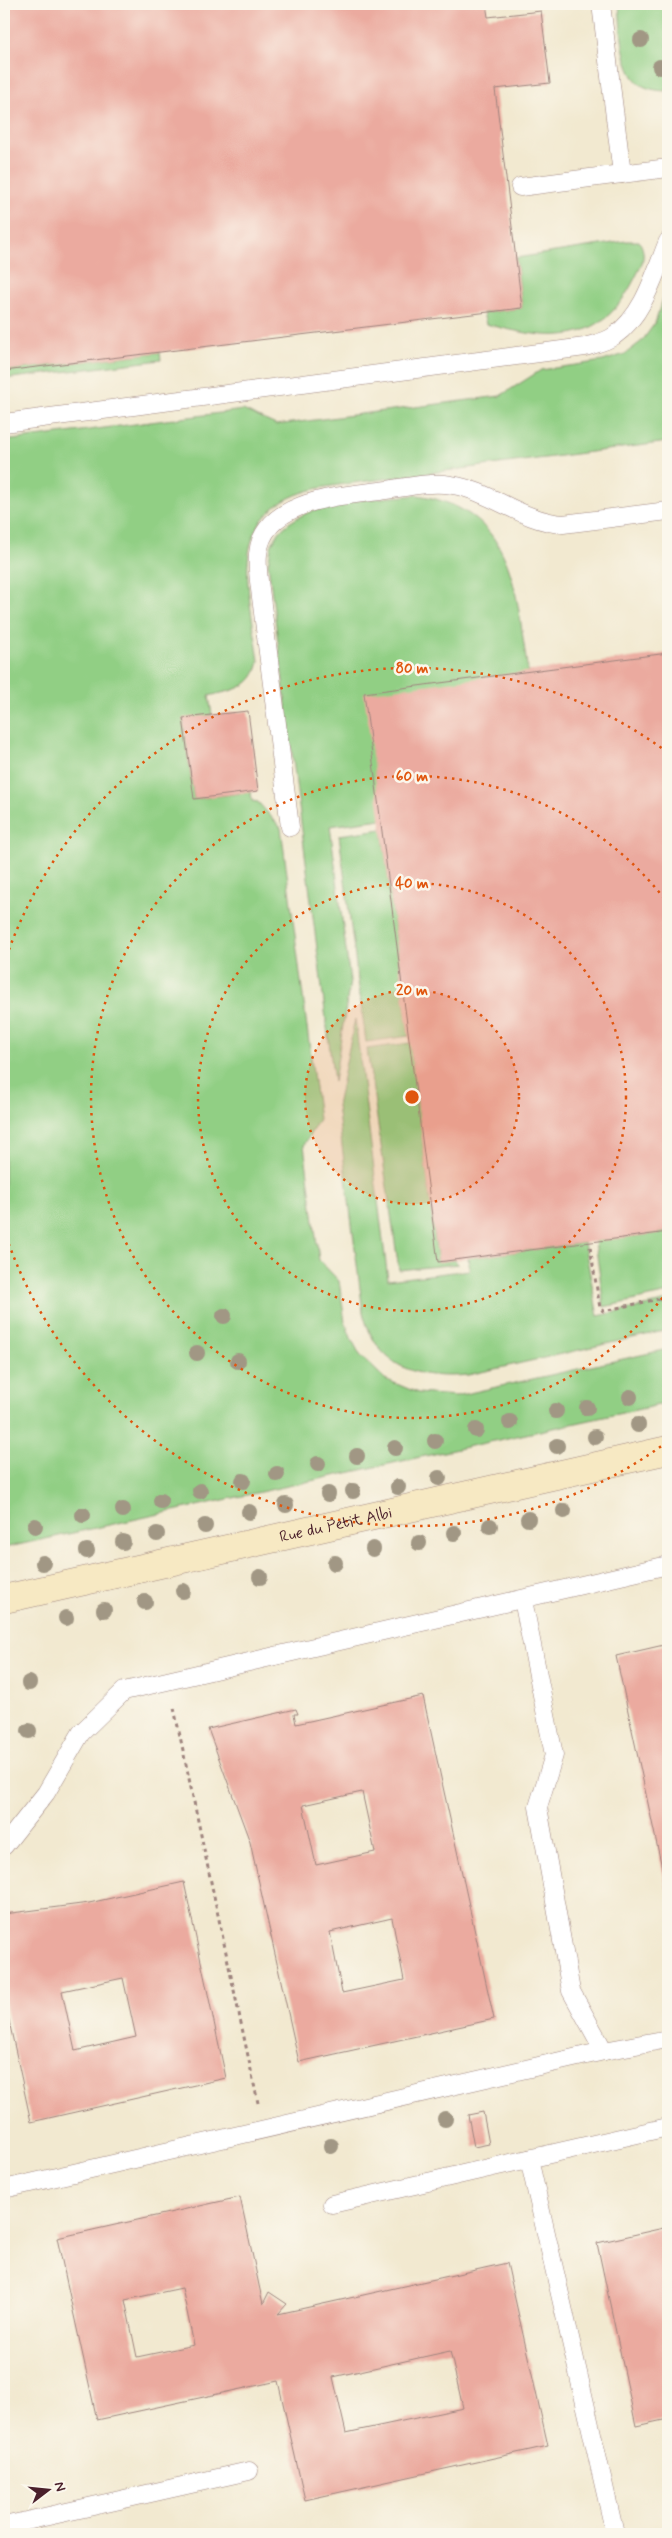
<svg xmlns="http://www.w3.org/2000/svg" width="672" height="2538" font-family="Mynerve,sans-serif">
<rect width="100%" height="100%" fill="#fbf7ec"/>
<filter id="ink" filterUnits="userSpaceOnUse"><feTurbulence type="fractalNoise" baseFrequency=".02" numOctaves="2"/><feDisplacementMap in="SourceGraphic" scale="10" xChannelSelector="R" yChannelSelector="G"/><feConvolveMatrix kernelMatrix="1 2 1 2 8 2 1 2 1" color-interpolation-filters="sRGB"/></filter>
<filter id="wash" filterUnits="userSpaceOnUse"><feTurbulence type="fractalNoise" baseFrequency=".0096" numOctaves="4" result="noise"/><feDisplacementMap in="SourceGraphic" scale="20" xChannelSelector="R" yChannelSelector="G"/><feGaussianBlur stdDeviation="1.12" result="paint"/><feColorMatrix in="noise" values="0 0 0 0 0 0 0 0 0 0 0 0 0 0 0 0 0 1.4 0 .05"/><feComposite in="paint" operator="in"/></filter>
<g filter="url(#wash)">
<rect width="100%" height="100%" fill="#f2e9d0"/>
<g fill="#91cf84" stroke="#6e7758">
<path d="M619,4H668V91C661,91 652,90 645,87C621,77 621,26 619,4Z"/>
<path d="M626,241H639C648,256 641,266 634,280C599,349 549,340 486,324L483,313L522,308L516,258Z"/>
<path d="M668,295V442L345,484C334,486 322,487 311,490C222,514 250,594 259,661C254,689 232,690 209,696L212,715L183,719L194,799L251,792L252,801L258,802L281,828L319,1119L304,1145L319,1260L339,1281L345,1322L351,1338L360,1355L385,1379L418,1393L456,1396L668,1349V1403L4,1548V441L243,410L276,425L500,396L541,370L603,361L625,354L642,341L655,323L663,299Z"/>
<polygon points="160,352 161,360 4,379 4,371"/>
<path d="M418,495C517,512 515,591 528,672L381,819L330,826L350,981L334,1082L268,563C270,557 270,550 272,544C291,499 377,499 418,495Z"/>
<polygon points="382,829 409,1036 366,1042 339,835"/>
<path d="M355,1019L388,1280L470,1270L468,1258L584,1243L598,1316L668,1301V1330L468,1375C416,1380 376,1367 363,1312L337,1106Z"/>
<polygon points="410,1043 438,1262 455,1260 458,1264 399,1270 367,1049"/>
<polygon points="668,1232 668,1293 604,1307 595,1241"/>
</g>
<g id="blocks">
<g fill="#ebaa9f" fill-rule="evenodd">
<polygon points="4,4 486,4 488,17 541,11 550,83 495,89 522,308 4,371"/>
<polygon points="668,653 668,1232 438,1262 364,693"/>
<polygon points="248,711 258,791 194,799 183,718"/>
<polygon points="668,1644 668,1891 667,1891 616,1656"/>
<path d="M423,1696L494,2019L299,2062L250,1842L208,1729L296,1709L298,1714H294L296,1724ZM362,1792L375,1852L316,1865L303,1805ZM392,1918L404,1980L342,1993L330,1932Z"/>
<path d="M184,1882L226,2078L31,2122L4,1998V1914L89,1903ZM123,1978L136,2037L75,2051L62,1991Z"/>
<polygon points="483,2112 489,2144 474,2147 468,2115"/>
<path d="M240,2197L263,2304L269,2292L287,2304L278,2314L507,2263L548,2446L305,2500L278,2381L97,2420L57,2238ZM182,2288L194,2345L137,2357L125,2300ZM450,2351L463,2408L346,2433L333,2377Z"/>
<polygon points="668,2227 668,2419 636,2426 597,2243"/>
</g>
</g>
</g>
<g filter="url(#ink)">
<use href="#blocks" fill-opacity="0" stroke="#9e847e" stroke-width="1"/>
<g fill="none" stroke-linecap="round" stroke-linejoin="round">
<g stroke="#9e847e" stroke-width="19">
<g id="lane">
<polyline points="601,4 622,174"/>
<polyline points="520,187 668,168"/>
<path d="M4,423L585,347C594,344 606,342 614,336C644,315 655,273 668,241"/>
<path d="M290,827L259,581C258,572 257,563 258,554C263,500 340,496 380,491C403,488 429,481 452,485C491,491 521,521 563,524L668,511"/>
<polyline points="523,1600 554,1755 538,1807 571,1991 604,2051 668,2039"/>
<polyline points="4,1846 46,1793 81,1733 124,1691 668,1565"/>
<polyline points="529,2159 615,2534"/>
<polyline points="4,2189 604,2051"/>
<polyline points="332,2204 668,2127"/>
<polyline points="4,2526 249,2471"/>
</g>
</g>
<g stroke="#9e847e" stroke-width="29">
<g id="secondary">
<path id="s1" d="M4,1599L668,1450"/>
</g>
</g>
<g stroke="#9e847e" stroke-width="3" stroke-dasharray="4 4" stroke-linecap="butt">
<polyline points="590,1247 600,1308 603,1311 668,1297"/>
<polyline points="174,1708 258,2103"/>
</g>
<use href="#lane" stroke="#fff" stroke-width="18"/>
<use href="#secondary" stroke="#f7e9c3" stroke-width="28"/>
</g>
<g fill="#a19784">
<circle cx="641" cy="40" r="8"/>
<circle cx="660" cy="67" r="8"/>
<circle cx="224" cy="1316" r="8"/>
<circle cx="197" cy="1353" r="8"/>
<circle cx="238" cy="1361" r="8"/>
<circle cx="630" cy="1397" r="8"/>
<circle cx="587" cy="1408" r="8"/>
<circle cx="556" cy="1411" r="8"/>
<circle cx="510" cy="1422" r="8"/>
<circle cx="638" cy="1425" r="8"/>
<circle cx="476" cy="1430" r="8"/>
<circle cx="595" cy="1437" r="8"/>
<circle cx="435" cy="1441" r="8"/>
<circle cx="557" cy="1446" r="8"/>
<circle cx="395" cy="1448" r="8"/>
<circle cx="357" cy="1456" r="8"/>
<circle cx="318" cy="1464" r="8"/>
<circle cx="277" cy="1474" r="8"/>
<circle cx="439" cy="1478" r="8"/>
<circle cx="243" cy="1481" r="8"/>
<circle cx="398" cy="1487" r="8"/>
<circle cx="200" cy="1491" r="8"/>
<circle cx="353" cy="1491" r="8"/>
<circle cx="328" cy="1494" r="8"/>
<circle cx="161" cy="1501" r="8"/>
<circle cx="286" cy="1505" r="8"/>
<circle cx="123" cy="1510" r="8"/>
<circle cx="564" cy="1511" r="8"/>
<circle cx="249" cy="1512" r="8"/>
<circle cx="83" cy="1515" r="8"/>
<circle cx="528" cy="1519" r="8"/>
<circle cx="35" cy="1526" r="8"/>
<circle cx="205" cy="1526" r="8"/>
<circle cx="490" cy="1526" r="8"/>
<circle cx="454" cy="1533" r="8"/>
<circle cx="157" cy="1534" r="8"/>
<circle cx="123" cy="1542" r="8"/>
<circle cx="419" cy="1543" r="8"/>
<circle cx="373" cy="1549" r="8"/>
<circle cx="87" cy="1551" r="8"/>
<circle cx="43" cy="1563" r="8"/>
<circle cx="335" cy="1563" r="8"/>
<circle cx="260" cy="1577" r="8"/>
<circle cx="183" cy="1591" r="8"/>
<circle cx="145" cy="1602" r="8"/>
<circle cx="104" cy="1610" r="8"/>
<circle cx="66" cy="1618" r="8"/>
<circle cx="29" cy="1683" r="8"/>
<circle cx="29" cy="1731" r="8"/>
<circle cx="445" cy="2119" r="8"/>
<circle cx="331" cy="2146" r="8"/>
</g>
</g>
<circle cx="412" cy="1097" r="107" fill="#e0560e" fill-opacity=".12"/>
<g fill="none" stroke="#e0560e" stroke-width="2.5" stroke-dasharray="2.5 5">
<circle cx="412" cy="1097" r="107"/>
<circle cx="412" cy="1097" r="214"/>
<path d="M667 1292A321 321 0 1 1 667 902"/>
<path d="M667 1442A429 429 0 0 1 4 1230M4 964A429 429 0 0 1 667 752"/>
</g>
<g text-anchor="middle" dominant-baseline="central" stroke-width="5" stroke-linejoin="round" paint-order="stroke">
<g font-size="16" fill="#4a1f2b" stroke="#fbf7ec">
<text stroke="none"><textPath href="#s1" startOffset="340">Rue du Petit Albi</textPath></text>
</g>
</g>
<circle cx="412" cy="1097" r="8" fill="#e0560e" stroke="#fbf7ec" stroke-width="2.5"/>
<g font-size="15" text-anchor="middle" font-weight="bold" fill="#e0560e" stroke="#fbf7ec" stroke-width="5" stroke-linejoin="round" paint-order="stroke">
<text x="412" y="673">80 m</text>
<text x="412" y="781">60 m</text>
<text x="412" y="888">40 m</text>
<text x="412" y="995">20 m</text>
</g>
<rect width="672" height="2538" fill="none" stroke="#fbf7ec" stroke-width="20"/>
<g transform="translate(48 2490) rotate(74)" stroke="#fbf7ec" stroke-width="4" paint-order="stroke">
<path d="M0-4L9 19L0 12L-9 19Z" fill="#4a1f2b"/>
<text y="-8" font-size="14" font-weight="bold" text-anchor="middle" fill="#4a1f2b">N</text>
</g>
</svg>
